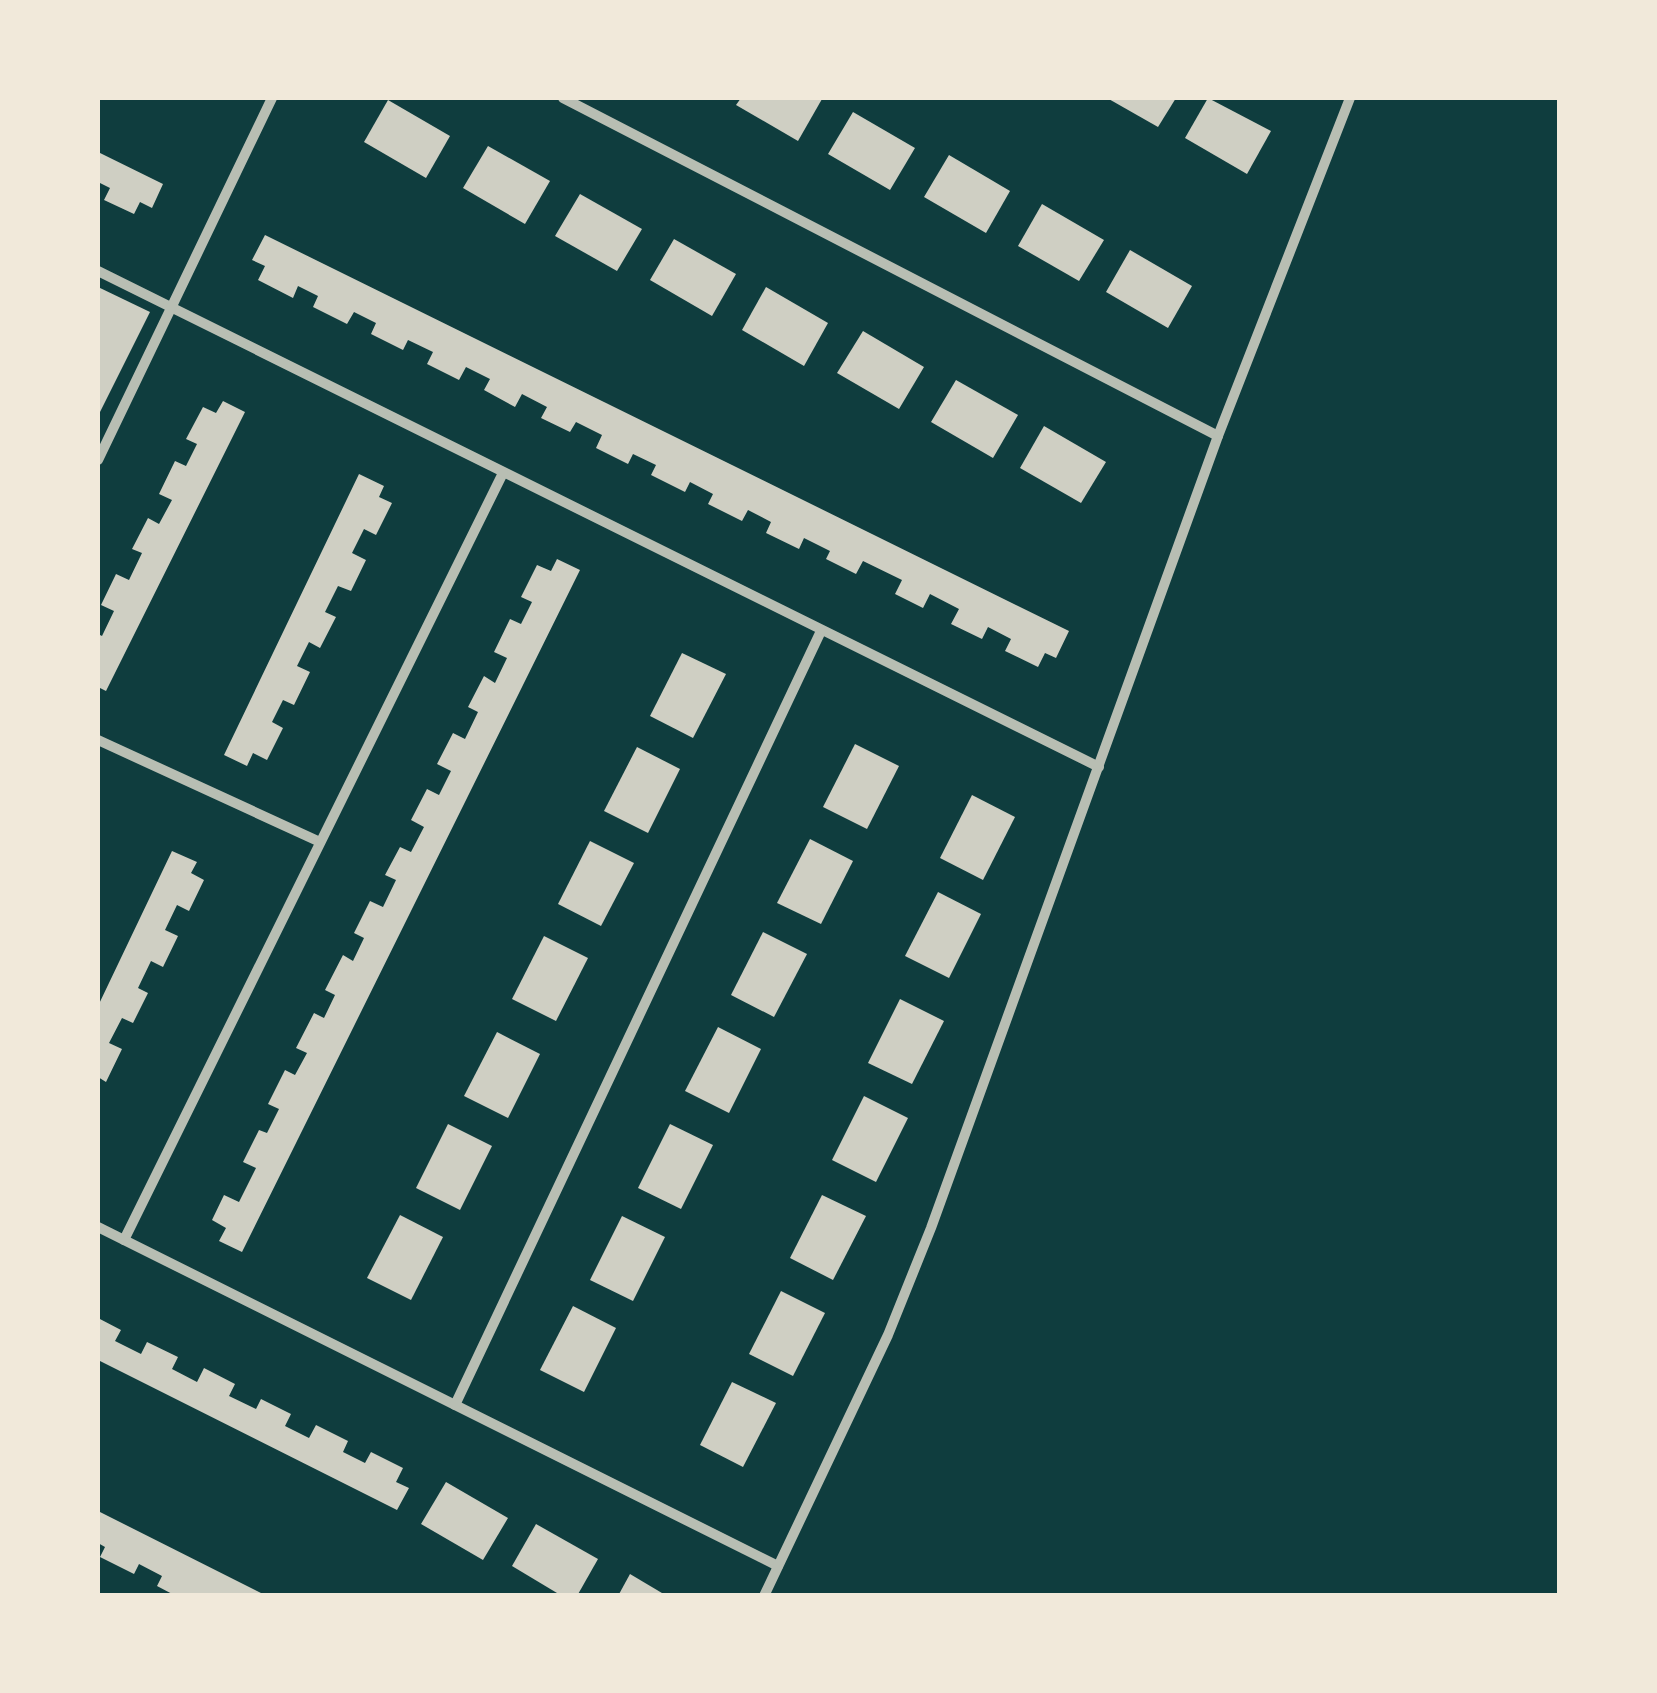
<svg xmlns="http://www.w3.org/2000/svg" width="1657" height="1693" font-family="'Playfair Display',serif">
<rect width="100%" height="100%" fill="#0f3d3e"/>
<g fill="#cfcfc3">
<polygon points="741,98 820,98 822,99 798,141 736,105"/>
<polygon points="1107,98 1176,98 1158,127"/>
<polygon points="1208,98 1271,131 1247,174 1185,138"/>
<polygon points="388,100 450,136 426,178 364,142"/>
<polygon points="853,112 915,148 890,190 828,154"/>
<polygon points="488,146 550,181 525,224 463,188"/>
<polygon points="98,152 163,184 152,208 140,202 134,214 104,200 110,188 98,182"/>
<polygon points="949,155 1010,191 986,233 924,197"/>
<polygon points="580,194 642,229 617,271 555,236"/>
<polygon points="1042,204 1104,240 1079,281 1018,246"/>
<polygon points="265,235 1069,631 1056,658 1045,653 1038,667 1005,651 1011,639 988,627 982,639 951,624 959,609 930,594 923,608 895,594 902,580 863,561 856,574 826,559 830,551 804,538 799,549 766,533 771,522 748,510 742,521 708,504 713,494 690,482 685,492 651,475 656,465 633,454 628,464 596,448 602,435 576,422 570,432 541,418 547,407 522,394 515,407 484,390 490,379 466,367 459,380 427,364 433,352 408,340 403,350 371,334 376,323 354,312 347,324 313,307 318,296 298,286 293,298 258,280 265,266 252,260"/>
<polygon points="674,239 736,274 712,316 650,280"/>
<polygon points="1130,250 1192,286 1168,328 1106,292"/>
<polygon points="98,287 150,312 98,416"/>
<polygon points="766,287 828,323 804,366 742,330"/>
<polygon points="863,331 924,367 899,409 837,373"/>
<polygon points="956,380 1018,415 993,458 931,422"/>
<polygon points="223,401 245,412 106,691 98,687 98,634 102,636 114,611 101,605 116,574 129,580 142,553 132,549 148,518 159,524 172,500 159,494 175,461 186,466 197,444 186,439 203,407 216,413"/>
<polygon points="1044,426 1106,462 1081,503 1020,468"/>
<polygon points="359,474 384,486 379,497 392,503 376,535 364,529 352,553 366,560 351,591 338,586 325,612 336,617 320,648 309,642 297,666 310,672 294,705 283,700 272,722 283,728 267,760 253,753 247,766 224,755"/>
<polygon points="557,559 580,570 242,1252 219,1241 226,1228 212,1220 224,1195 239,1202 256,1168 243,1162 259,1130 267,1133 279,1109 268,1104 285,1070 295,1075 307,1053 296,1048 314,1013 324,1018 335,995 325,990 343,955 353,961 364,938 354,933 370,901 383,907 396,880 385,875 400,847 411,852 424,827 411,820 427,789 439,795 451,771 437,764 453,733 465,739 478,712 468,707 484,676 495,683 507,658 494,652 510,619 521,624 532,602 521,597 537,565 551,571"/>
<polygon points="682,653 726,674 693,738 650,716"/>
<polygon points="855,744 899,766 867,829 823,807"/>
<polygon points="637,747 680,769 648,833 604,811"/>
<polygon points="972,795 1015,817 983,880 940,858"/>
<polygon points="810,839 853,861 821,924 777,903"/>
<polygon points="590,841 634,863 601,926 558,904"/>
<polygon points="172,851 197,862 191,873 204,880 189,911 177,905 165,930 178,936 163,967 151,961 138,988 148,993 133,1023 122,1018 109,1043 122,1049 106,1082 98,1077 98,1006"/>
<polygon points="938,892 981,914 949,978 905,956"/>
<polygon points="763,932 807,954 774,1017 731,995"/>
<polygon points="544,936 588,958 556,1021 512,999"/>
<polygon points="900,999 944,1021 912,1084 868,1063"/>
<polygon points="718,1027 761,1049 729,1113 685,1091"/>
<polygon points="497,1032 540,1054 508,1118 464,1096"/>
<polygon points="864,1096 908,1118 876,1182 832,1160"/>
<polygon points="448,1124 492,1146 460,1210 416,1188"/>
<polygon points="670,1124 713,1145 681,1209 638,1188"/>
<polygon points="822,1195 866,1216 833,1280 790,1258"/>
<polygon points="400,1215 443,1237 411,1300 367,1278"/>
<polygon points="622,1216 665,1237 633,1301 590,1280"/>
<polygon points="781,1291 825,1313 793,1376 749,1354"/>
<polygon points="573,1306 616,1328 584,1392 540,1370"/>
<polygon points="98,1318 121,1330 115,1341 141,1354 147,1342 178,1357 172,1369 197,1382 204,1368 235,1384 229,1396 256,1409 261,1399 291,1414 285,1426 309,1438 316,1425 348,1441 343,1452 365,1463 371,1452 403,1468 396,1482 409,1488 397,1510 98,1360"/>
<polygon points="732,1382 776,1403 743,1467 700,1445"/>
<polygon points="446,1482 508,1518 483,1560 421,1524"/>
<polygon points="98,1511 267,1596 176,1596 157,1586 162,1576 139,1564 134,1574 100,1557 105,1547 98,1543"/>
<polygon points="536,1524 598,1559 577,1596 562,1596 512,1566"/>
<polygon points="630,1574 667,1596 618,1596"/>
</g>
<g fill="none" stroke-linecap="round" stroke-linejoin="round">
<g stroke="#b8beb3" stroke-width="10">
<polyline points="563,98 1218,436"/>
<polyline points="98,271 1099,767"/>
<polyline points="98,460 272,98"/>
<polyline points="98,740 320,842"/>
<polyline points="98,1227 778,1566"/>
<polyline points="124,1240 503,473"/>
<polyline points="455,1405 821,631"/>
<polyline points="764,1596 888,1335 931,1228 1218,436 1350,98"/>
</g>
</g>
<rect width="1657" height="1693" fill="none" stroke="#f1e9da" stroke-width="200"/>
</svg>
